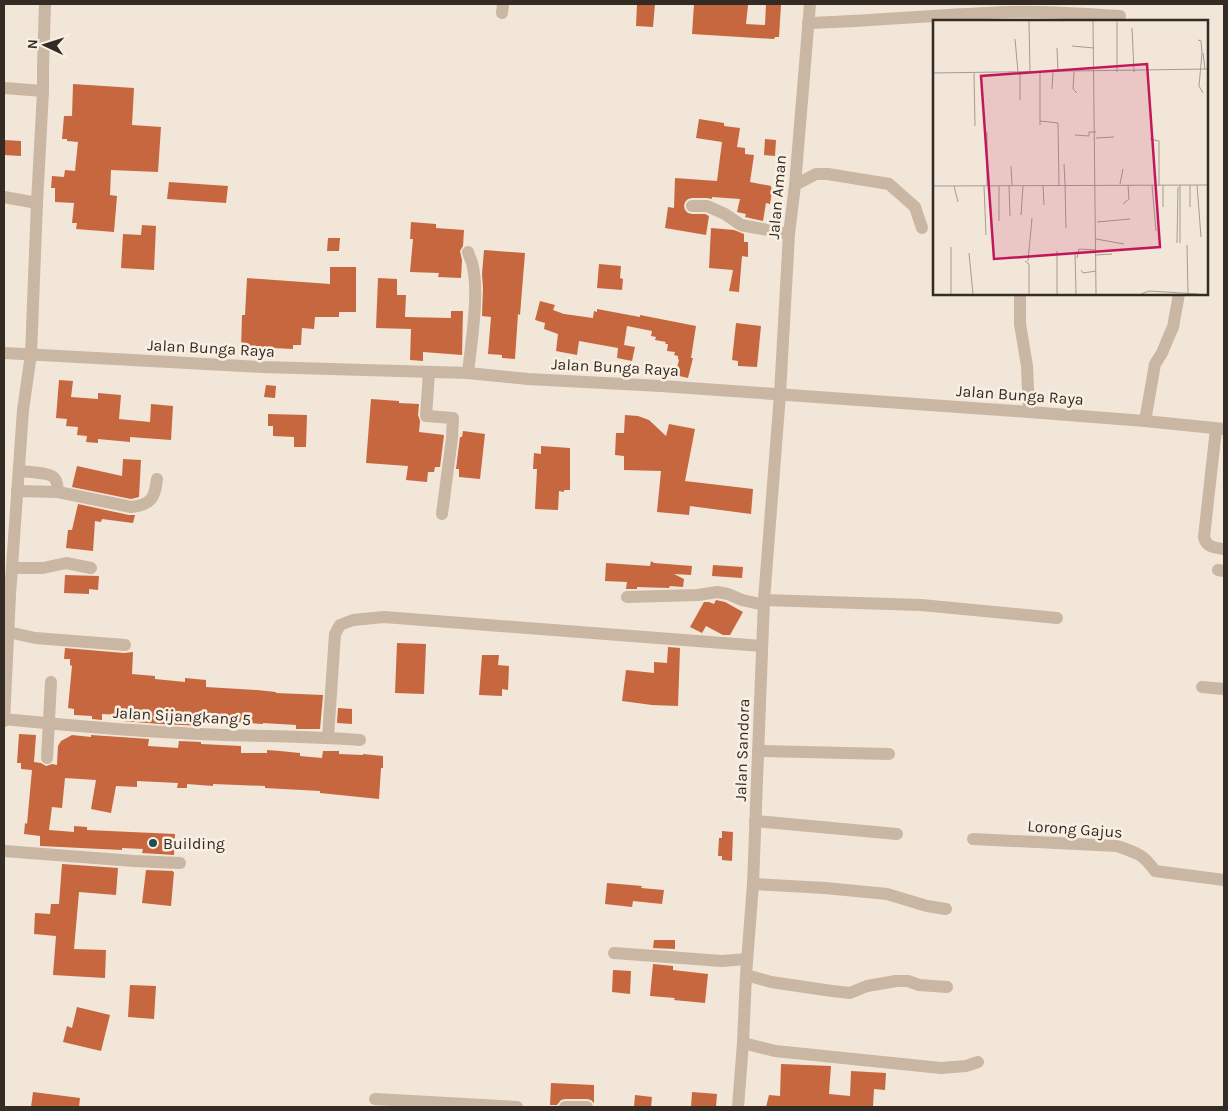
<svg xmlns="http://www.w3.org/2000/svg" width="1228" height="1111" font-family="Karla,sans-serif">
<rect width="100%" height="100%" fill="#f1e6d7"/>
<g fill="#c7673f">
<polygon points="637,4 655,4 653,27 636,26"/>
<polygon points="694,4 748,5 746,24 765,25 766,4 781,5 779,37 775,37 774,39 692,34"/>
<polygon points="73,84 134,88 132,125 161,127 158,172 111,170 110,195 117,196 114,232 76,229 77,223 72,223 74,203 55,202 55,188 51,188 52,176 64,177 65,170 75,171 78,142 67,141 67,139 62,139 64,116 72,116"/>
<polygon points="699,119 724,123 724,126 740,128 737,147 745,148 745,154 754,155 750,182 771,186 772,192 770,204 766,203 763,221 745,217 746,214 737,212 740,199 712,197 712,199 707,198 692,198 688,199 685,202 684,206 685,210 688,213 692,214 705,214 709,216 706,235 665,228 668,207 674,208 675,178 717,181 722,142 696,138"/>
<polygon points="765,139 776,140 775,156 764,155"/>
<polygon points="4,140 21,141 21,156 4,155"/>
<polygon points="169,182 228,186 226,203 167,199"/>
<polygon points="411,222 436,224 436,228 464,230 463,246 460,251 462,260 461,278 438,277 439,273 410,272 413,239 410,239"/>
<polygon points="142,225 156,226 154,270 121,268 123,234 141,235"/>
<polygon points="711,228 734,230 744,234 744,242 748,242 748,257 742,256 739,292 729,291 733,270 709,268"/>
<polygon points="328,238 340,238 339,251 327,251"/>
<polygon points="484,250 525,253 520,315 518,314 515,359 502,358 502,355 488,354 491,317 482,316 483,288 482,274"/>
<polygon points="599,264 621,266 620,278 623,279 622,290 597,288"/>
<polygon points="330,267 356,267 356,312 339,312 339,317 315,317 314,329 302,328 301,345 293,345 293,349 273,348 272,357 262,356 262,352 241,350 242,315 245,315 247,278 330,284"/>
<polygon points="378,278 397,279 397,295 406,295 405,317 451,318 451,311 463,311 462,355 423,352 423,361 410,360 411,329 376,328"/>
<polygon points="540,301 555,305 553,310 564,314 593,318 594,311 597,312 597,309 640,317 640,315 696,326 691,358 693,358 688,378 675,375 679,360 678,359 678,356 674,355 675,352 667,351 668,344 665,344 666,342 655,340 656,337 651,336 652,331 627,326 624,345 635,347 632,361 617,358 618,348 579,341 577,355 556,351 558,334 544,329 545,323 535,320"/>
<polygon points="736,323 761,326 757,367 738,366 738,361 732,360"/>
<polygon points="59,380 73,381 71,397 98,399 98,393 121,395 119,419 150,422 151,404 173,406 171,440 130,437 130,442 98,439 98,443 86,442 87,436 77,435 78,427 66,426 67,419 56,418"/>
<polygon points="266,385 276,386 275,398 264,397"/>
<polygon points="371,399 399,401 399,403 419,404 418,415 420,421 419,432 444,435 440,467 435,467 434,472 428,472 427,482 406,480 408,466 366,463"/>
<polygon points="268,414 307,415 306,447 294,447 294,437 273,436 273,426 268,426"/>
<polygon points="625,415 638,416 649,420 666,436 669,424 695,429 685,481 753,489 751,514 690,506 689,515 657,512 661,471 624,470 624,456 615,455 616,433 624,433"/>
<polygon points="463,431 485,434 480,479 459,477 459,469 456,469 460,437 462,437"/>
<polygon points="541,446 570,448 570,490 564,490 564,492 559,491 558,510 535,509 537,469 533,469 534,453 541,454"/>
<polygon points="123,459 141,460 139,497 131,499 72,487 77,466 122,476"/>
<polygon points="78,504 129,515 135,515 133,523 102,519 101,522 95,521 93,551 66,548 68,530 72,530"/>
<polygon points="651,561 654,563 692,566 691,575 674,574 684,579 683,587 670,586 669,588 637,587 637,589 626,589 627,582 605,581 606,563 650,566"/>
<polygon points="713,565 743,567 742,578 712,576"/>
<polygon points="65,575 99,576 98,590 89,589 89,594 64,593"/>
<polygon points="716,600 725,602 743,612 730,635 723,635 706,626 702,633 690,627 704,602 709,602 714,604"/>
<polygon points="397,643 426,644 424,694 395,693"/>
<polygon points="668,647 680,648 678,706 652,705 622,701 626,670 654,673 654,662 667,663"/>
<polygon points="65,648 124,653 133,652 132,674 155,676 155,679 185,682 185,678 206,680 206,687 257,690 276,692 276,693 323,695 320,729 296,729 296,725 263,723 263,724 203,720 203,726 160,724 122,721 122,715 102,714 102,720 92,719 92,716 74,715 74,709 68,708 72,666 70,665 70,659 64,659"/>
<polygon points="482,655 499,655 498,665 509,666 508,690 502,689 502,696 479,695"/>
<polygon points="338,708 352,709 352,724 337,723"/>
<polygon points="19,734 36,735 34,762 41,763 46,766 52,764 57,765 58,746 61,741 72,735 91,737 91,735 149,739 148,746 178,748 179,741 201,742 201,744 241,746 241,753 267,753 267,750 280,751 300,753 300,756 322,758 323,751 339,751 339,754 363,755 363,754 383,756 383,768 381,768 379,799 320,793 320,791 265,788 265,786 213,784 213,786 187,784 187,788 177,788 178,783 137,781 137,787 116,786 111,813 91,809 96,780 65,778 62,808 52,807 49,830 74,832 74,826 87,827 87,830 175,834 174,855 142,853 143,849 122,848 122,850 40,846 40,836 24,834 25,823 27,824 32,770 21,769 21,763 17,763"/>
<polygon points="722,831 733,832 732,861 722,860 722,856 718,856 719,838 722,838"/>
<polygon points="62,864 118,868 116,895 79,892 74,949 106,950 105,978 53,975 56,936 34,934 35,913 50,914 51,904 59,904"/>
<polygon points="146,870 173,871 173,872 174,872 171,906 142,903"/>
<polygon points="607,883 642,886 641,888 664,890 662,904 633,901 632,907 605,904"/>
<polygon points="654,940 675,940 675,949 653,948"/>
<polygon points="653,964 673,966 673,970 708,974 705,1003 674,1000 675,998 650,996"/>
<polygon points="613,970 631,971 630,994 612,992"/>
<polygon points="130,985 156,986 154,1019 128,1017"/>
<polygon points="77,1007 110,1015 101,1051 63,1042 67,1026 72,1028"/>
<polygon points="781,1064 831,1066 829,1094 850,1096 851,1071 886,1073 885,1090 874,1089 873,1107 766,1107 769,1095 780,1096"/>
<polygon points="551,1083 594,1085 594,1103 591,1100 587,1099 565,1099 561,1100 557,1105 550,1105"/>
<polygon points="33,1092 80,1098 79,1107 31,1107"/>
<polygon points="692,1092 717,1094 716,1107 691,1107"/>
<polygon points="635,1095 652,1097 651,1107 634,1107"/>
</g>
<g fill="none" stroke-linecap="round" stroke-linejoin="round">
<g stroke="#c9b6a3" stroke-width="12">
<polyline points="502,13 503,4"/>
<path d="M808,23C875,21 943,14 1010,12C1047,11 1084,14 1120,16"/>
<polyline points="4,88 43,91"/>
<polyline points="795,185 816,174 828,174 889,184 915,207 922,228"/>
<polyline points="4,197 37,203"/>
<polyline points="692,206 707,206 725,214 741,225 789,234"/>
<polyline points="1020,294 1020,324 1027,366 1029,412"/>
<polyline points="4,353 262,367 468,373 528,379 661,386 1029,412 1145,421 1224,429"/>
<polyline points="429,372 426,416 453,418 452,438 442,514"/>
<path d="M468,373C471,343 480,292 472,263C471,259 469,256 468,252"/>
<polyline points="1145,421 1155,364 1162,353 1169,336 1173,327 1179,294"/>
<path d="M1216,429L1204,537C1206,547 1215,548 1224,549"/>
<path d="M19,471C27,472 51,472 55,479C58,483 57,488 58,492"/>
<path d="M17,491L58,492L131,507C151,505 155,498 157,479"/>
<polyline points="12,568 43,568 66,563 91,568"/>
<polyline points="1218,570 1224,571"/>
<polyline points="627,597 698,595 717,592 728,594 742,600 764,605"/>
<polyline points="764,600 921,605 1057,618"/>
<polyline points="8,632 35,638 125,645"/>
<polyline points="1202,687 1224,689"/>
<path d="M4,719C63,725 122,730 182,733C241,737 300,735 360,740"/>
<polyline points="4,721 10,595 23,410 31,354 37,203 43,91 43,67 45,4"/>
<polyline points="328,737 335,634 340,625 353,620 384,617 762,646"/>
<polyline points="758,751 889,754"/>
<polyline points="47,758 51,682"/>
<polyline points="755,821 897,834"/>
<path d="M973,839L1117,846C1137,853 1143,854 1155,871L1224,880"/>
<polyline points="4,851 134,861 180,863"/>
<polyline points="753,884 825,888 887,894 927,906 946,909"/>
<polyline points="614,953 722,961 747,959"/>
<polyline points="746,975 771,982 832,991 850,993 867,986 896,981 908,981 919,985 947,987"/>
<polyline points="743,1043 775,1051 941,1068 966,1066 978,1062"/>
<polyline points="375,1099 517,1107"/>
<polyline points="565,1107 587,1107"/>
<polyline points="738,1107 743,1043 746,975 753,884 764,600 780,394 789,234 795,185 810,4"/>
</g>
</g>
<circle fill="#1b4e55" stroke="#f9f0e3" stroke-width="2" cx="153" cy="843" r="5"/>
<g text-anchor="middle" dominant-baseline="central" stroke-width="5" stroke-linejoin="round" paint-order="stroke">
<g font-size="16" fill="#342b25" stroke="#f9f0e3">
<text transform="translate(777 197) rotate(-85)">Jalan Aman</text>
<text transform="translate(211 348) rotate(3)">Jalan Bunga Raya</text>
<text transform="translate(615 367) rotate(3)">Jalan Bunga Raya</text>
<text transform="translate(1020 395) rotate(4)">Jalan Bunga Raya</text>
<text transform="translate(182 716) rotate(3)">Jalan Sijangkang 5</text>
<text transform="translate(742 750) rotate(-88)">Jalan Sandora</text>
<text transform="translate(1075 829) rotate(4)">Lorong Gajus</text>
</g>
<g font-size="16" fill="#342b25" stroke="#f9f0e3" text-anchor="start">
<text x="163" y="843">Building</text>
</g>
</g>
<g transform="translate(933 20)">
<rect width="275" height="275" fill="#f1e6d7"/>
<path fill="none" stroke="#a59b90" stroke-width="1" d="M96,1L97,52M160,1L163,274M184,2V52M199,8L201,52M82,19L85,52M265,20L268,21L269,33L266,66L270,73M139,26L161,28M124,28L125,52M270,33L272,49M87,52V80M107,52V105M141,52L140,69L144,73M0,53L275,49M41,53L42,106M119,69L120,52M107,101L125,103L126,165M54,112V166M142,115L156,116V112H163M163,118L181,117M217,119L226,121V165M131,144L132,164M78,146L79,165M132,164L133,208M187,164L190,149M76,165L77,196M110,165L111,185M219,165L223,211M247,165V223M257,165V187M264,165L268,217M0,166L275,165M21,166L25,182M51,166L53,215M190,184L196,179L195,165M230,187V165M88,195L90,166M66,201V166M164,202L197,199M163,219L191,224M244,223L245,167M254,225L255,273M142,232L143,274M36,233L40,274M163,235L179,234M144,238L146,229L163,230M92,241L96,244V274M95,241L99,198M148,250L150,253L163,251M18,274V227M124,274V231M208,274L216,271L265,274"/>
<path fill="#c2185b" fill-opacity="0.15" stroke="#c2185b" stroke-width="2.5" d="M214,44L227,227L61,239L48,56Z"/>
<rect width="275" height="275" fill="none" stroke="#342b25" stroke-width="2.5"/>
</g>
<rect width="1228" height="1111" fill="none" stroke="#342b25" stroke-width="10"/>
<g transform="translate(45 45) rotate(274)" stroke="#f9f0e3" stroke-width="4" paint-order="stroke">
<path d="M0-4L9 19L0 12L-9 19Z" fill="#342b25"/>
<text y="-8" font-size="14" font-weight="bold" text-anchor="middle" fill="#342b25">N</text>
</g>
</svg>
